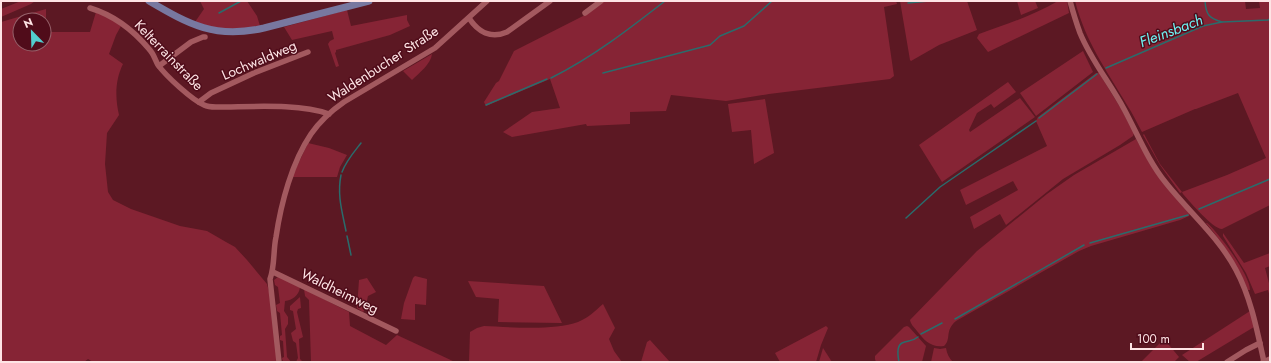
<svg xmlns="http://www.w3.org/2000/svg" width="1271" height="363" font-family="Jost,sans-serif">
<rect width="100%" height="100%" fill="#5c1823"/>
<g fill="#862435" fill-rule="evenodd">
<polygon points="21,1 35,1 31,4 1,17 1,9"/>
<polygon points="200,1 247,1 257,16 260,26 232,30 212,27 195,22 204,9"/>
<polygon points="603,1 896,1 897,4 884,7 894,76 890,79 769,94 726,101 671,95 666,111 630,112 630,124 587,126 586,124 512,137 503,132 532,112 560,108 550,79 486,106 484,102 496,83 499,81 514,51 587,14"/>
<polygon points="900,1 967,1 977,30 939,45 911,61 910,60"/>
<polygon points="1017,1 1035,1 1038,8 1021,15"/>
<path d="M1058,1H1067L1069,13L988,52L977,38L979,34C1005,25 1034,15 1058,1Z"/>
<path d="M1075,1H1245L1246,9L1260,8L1259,1H1270V205L1222,229C1213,229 1190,202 1183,194L1182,192L1180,193L1160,165L1143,135L1144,134L1160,164L1182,192L1227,175L1266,158L1238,93L1196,109H1195L1142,132C1137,123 1133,114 1127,105C1106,69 1086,43 1075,1Z"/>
<path d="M46,9V32H90L96,12L107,16L121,26L116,35L109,54L123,64C115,80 115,98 119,115L107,133L105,164L108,192L113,200L131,209L180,226L207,231L226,242L235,247L247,260L267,284L270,295L277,362H93L88,359L84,362H1V22ZM20,20H44V44H20Z"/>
<polygon points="347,10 351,26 407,15 407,20 410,26 390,35 336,50 336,52 335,53 339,66 336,67 328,44 330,41 334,39 332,31 292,40 284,27"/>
<polygon points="1083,51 1093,72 1036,116 1020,93"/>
<path d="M432,54C431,64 419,73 412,80L403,71Z"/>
<polygon points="1096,73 1099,73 1120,107 1134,133 1133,136 1120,145 1063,179 1006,225 1000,214 974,229 970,217 1018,190 1013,181 966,205 960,190 1047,146 1036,121 1038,117"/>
<polygon points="1008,82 1016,92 994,108 991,104 977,113 969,130 970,132 1020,98 1035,117 942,182 919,145"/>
<polygon points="765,99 774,153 754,164 751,130 732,132 728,104"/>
<path d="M1136,139L1149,162L1190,213L1189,216L1180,220L1091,246L1079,251L956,321C944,331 952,339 944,346C931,348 924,340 917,331C914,327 911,325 910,320L977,251L1047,194L1074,175Z"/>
<polygon points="308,143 329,148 347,155 340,167 337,177 292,177"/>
<path d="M1206,223H1207C1219,233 1250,275 1250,290H1248C1237,266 1224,244 1206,223Z"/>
<polygon points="1223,233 1244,263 1270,253 1270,266 1265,268 1270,287 1270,297 1268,290 1255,294 1246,273 1223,236"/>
<polygon points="415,276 427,279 426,305 415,304 415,320 401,319 404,303 413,278"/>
<path d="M278,277L300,287C299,296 292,300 285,301L284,311L288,317V324L285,329L287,357L291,362H283L282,358L284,357L283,341L280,340V336L282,335L280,313L277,311L276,305L280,303L278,287L275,285L274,280Z"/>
<polygon points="367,278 376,292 368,296 365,309 363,312 357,308 359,280"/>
<polygon points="468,281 544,286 562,323 498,322 499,299 476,297"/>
<polygon points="304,289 349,312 350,326 386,345 397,335 455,362 311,362 309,300 305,296"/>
<polygon points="300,297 301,308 298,309 297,312 303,337 299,339 300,359 303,362 296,362 298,358 296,343 293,341 291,333 296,329 293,311 290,310 290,306"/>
<path d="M603,304L615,328L609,339L614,351L622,362H469L470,332L477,328L484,326C510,327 554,331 578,322C588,318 595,311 603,304Z"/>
<polygon points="1250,311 1254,327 1196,362 1190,362 1182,355"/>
<polygon points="826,326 828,328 821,345 816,362 780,362 775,353"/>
<polygon points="907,326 909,327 926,346 922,362 876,362 875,359 875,356 904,327"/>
<polygon points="1164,339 1179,357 1174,362 1141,362"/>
<polygon points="650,340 670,362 641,362 647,342"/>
<polygon points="823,348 832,362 819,362"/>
<path d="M934,348L940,349L946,348C947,354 949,358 953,362H931Z"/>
</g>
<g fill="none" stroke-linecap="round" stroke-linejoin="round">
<g stroke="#2a6c6c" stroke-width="1.5">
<path d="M1205,1C1206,15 1209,18 1222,22"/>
<polyline points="908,3 929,1"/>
<polyline points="219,13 241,1"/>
<polyline points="1106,68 1203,26 1222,22 1268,20 1270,19"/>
<polyline points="603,73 710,45 720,36 744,26 772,1"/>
<path d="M551,78C593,57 629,29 665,1"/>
<polyline points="486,105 547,79"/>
<polyline points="1039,118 1097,74"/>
<path d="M342,172C346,161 354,152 361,143"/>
<path d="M341,175C337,195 342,211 346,231"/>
<polyline points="1199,209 1270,179"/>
<polyline points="906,218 940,187 1036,121"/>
<polyline points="347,236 351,255"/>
<polyline points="1090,243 1188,215"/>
<polyline points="955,319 1084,245"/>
<polyline points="921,334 942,323"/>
<path d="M899,362C898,357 896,346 902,343C908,340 910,343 918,337"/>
</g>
<g stroke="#a3595f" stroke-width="5.5">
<path d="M1070,1C1073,12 1076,22 1080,33C1091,60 1110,83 1124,109C1137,133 1148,161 1166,183C1189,212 1218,236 1236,270C1251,298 1257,330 1264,362"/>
<path d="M90,8C113,15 134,31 149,49C154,54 155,60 158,65C166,76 192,100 204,105C208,107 212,107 216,107C250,107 298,103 329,114"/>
<polyline points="585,13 601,1"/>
<path d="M469,18C478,32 491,39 507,32L550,1"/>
<polyline points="159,66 191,42 203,37 205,37"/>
<polyline points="199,102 211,93 254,73 308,52"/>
<polyline points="273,272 396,331"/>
<path d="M279,362L270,279C275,266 273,251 276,237C281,203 292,162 311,134C320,121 331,111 344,102L435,48L487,1"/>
<polyline points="1227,362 1246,350 1260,343"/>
<polyline points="1263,362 1270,359"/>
</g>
<path stroke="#7878a0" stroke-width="7" d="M149,1C190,25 215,39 264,28L369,1"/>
</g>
<g text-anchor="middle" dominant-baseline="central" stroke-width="3" stroke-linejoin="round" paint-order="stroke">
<g font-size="14" fill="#fee4e5" stroke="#500c1a">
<text transform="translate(169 55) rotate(46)">Kelterrainstraße</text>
<text transform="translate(259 60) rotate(-23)">Lochwaldweg</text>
<text transform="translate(383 64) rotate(-33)">Waldenbucher Straße</text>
<text transform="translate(340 291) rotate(26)">Waldheimweg</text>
</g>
<g font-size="15" font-style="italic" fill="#6ef4f4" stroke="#500c1a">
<text transform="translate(1171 31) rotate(-21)">Fleinsbach</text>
</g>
</g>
<rect width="1271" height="363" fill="none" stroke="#fee4e5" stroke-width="4"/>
<g transform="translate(32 32) rotate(337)"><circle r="19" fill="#500c1a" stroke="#96626b"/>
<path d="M0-3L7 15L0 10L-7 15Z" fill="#52cdcd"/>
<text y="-6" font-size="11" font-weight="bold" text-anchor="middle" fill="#fee4e5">N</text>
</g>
<path d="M1131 343v6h72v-6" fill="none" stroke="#fee4e5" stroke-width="2"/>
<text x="1137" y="343" font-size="12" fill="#fee4e5" stroke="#500c1a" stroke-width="3" paint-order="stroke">100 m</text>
</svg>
